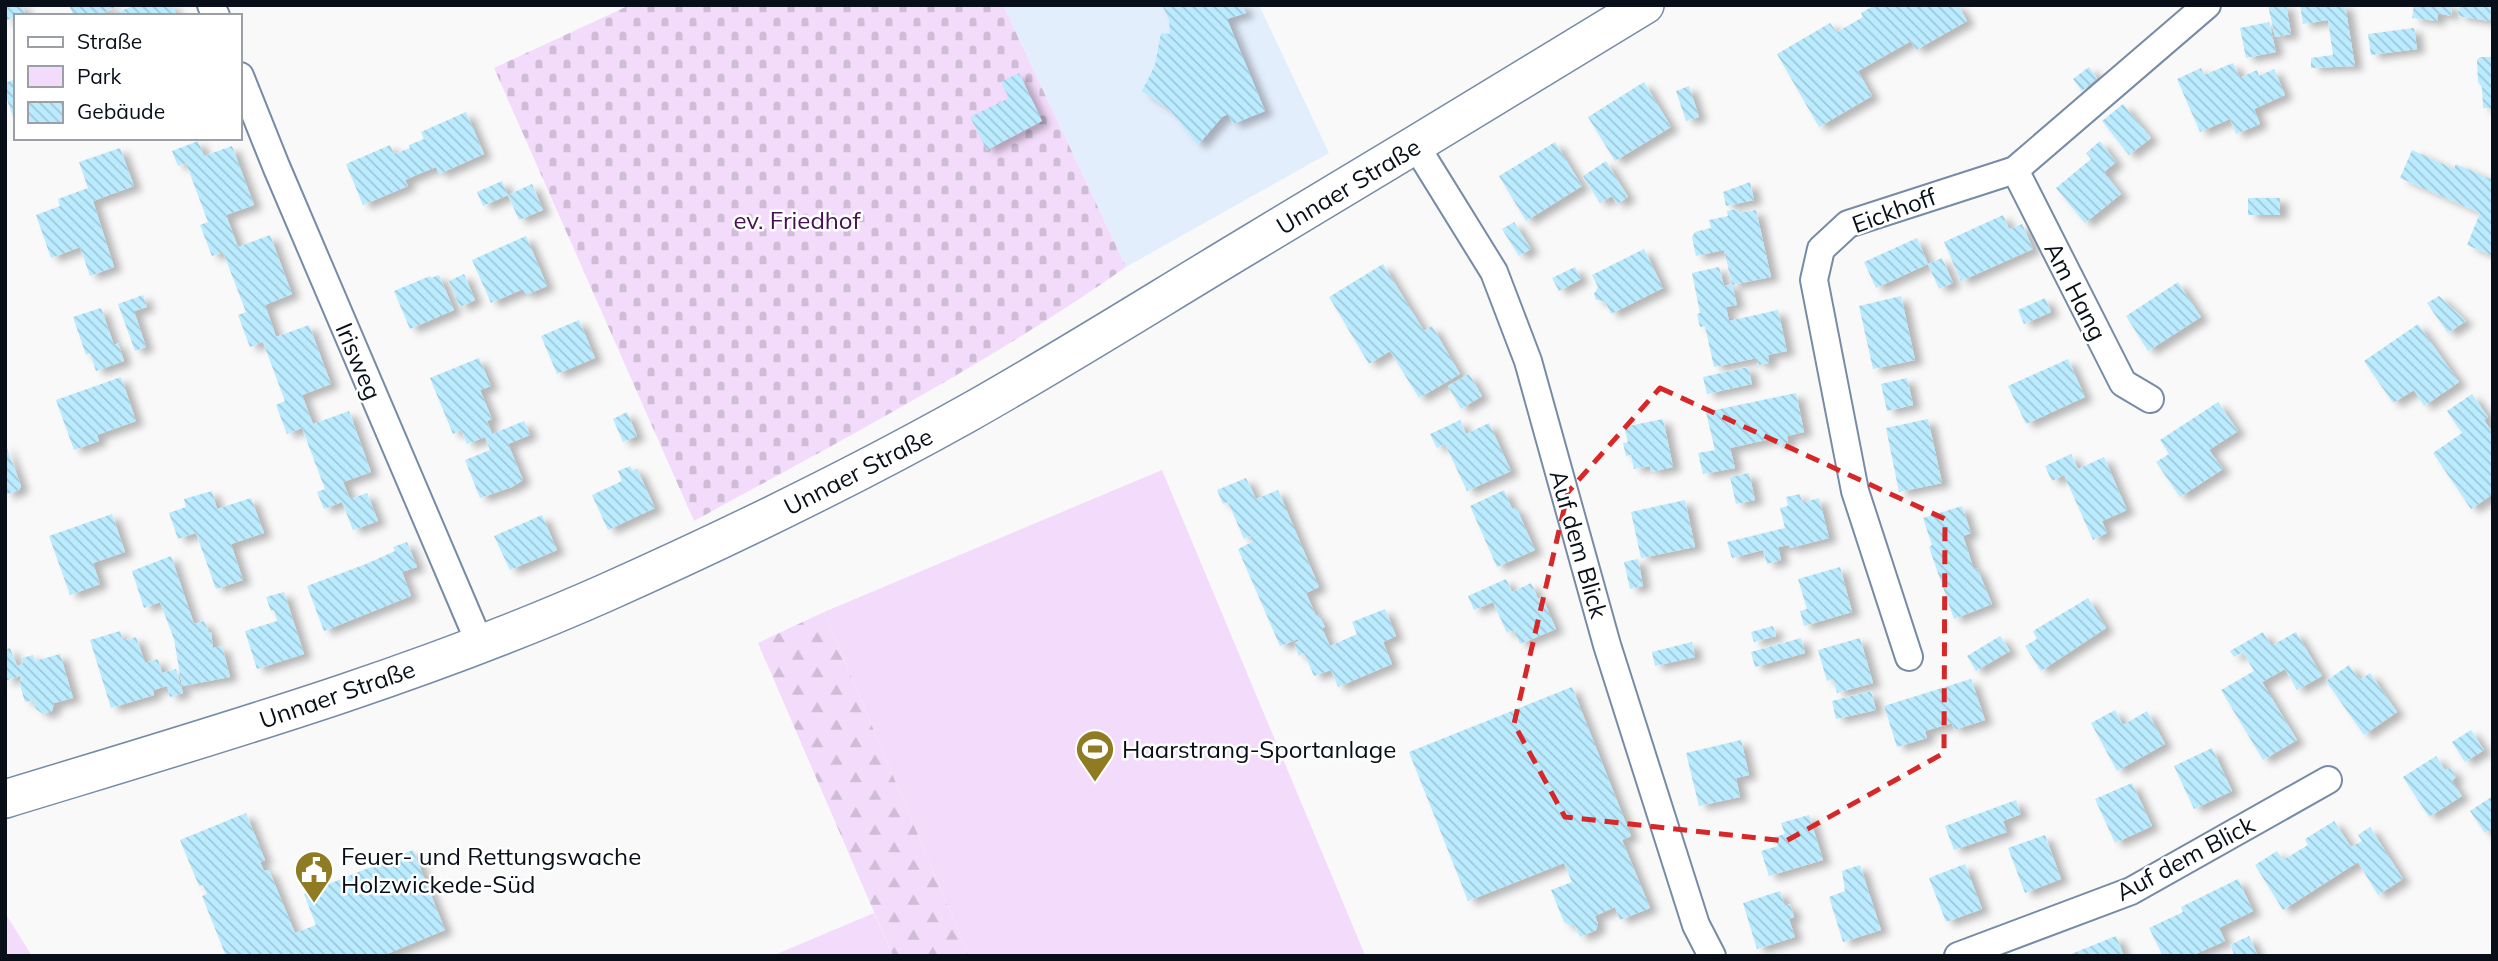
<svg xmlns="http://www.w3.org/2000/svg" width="2498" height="961" font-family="Mulish,sans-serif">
<defs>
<pattern id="forest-firs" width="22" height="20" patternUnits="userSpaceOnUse" patternTransform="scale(1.75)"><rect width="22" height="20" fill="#f3dcfb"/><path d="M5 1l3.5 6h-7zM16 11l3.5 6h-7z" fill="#cfbcd6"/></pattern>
<pattern id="cemetery-stones" width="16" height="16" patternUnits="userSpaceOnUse" patternTransform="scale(1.75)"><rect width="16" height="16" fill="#f3dcfb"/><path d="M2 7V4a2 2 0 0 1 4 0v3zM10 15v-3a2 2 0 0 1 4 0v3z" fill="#cfbcd6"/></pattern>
<pattern id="building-back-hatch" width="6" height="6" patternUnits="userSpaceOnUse" patternTransform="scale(1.75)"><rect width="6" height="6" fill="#baebfe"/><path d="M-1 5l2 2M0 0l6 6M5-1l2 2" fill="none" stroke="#9ec8d9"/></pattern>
<filter id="shadow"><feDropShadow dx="8" dy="4.5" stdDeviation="3.5" flood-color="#0004"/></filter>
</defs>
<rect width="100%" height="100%" fill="#f9f9f9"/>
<polygon fill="#e3eefc" points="1003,5 1259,5 1329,153 1126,267"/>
<g fill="#f3dcfb">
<polygon points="1162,470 1365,955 969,956 824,612"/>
<polygon points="5,913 32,956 5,956"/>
<polygon points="874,913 893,956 772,956"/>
</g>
<polygon fill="url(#forest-firs)" points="824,612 969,956 893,956 758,643"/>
<path fill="url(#cemetery-stones)" d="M630,5H1003L1126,267C989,363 840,441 694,521L494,68Z"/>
<g fill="url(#building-back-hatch)" filter="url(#shadow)">
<polygon points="5,5 22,5 25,13 5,21"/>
<polygon points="69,5 113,5 114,8 96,16 74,16"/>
<polygon points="135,5 172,5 177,16 117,16 116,13"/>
<polygon points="1162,5 1242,5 1246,13 1227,19 1265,111 1233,124 1228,114 1222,117 1198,145 1170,110 1142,91 1155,65 1161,33 1170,34 1169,19"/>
<polygon points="1875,5 1958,5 1967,21 1916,50 1911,41 1858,71 1872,96 1819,127 1777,54 1830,23 1837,32 1863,17 1861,13"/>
<polygon points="2268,5 2286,5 2291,34 2275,37"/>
<polygon points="2300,5 2345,5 2355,66 2311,68 2311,58 2333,55 2328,20 2303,24"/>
<polygon points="2414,5 2452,5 2451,16 2438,13 2437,21 2412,18"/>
<polygon points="2459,5 2492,5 2490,21 2458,16"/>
<polygon points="2269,22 2276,52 2246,58 2240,28"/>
<polygon points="2414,28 2417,49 2371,55 2368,34"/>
<polygon points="2480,57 2493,57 2493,108 2483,108 2482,87 2478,82 2477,60"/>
<polygon points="2233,63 2240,78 2257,70 2259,76 2274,69 2285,95 2254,109 2260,124 2236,134 2230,119 2200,132 2177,79 2201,68 2204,75"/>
<polygon points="2089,67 2097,78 2082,91 2073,79"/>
<polygon points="1019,73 1042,121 987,150 970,117 1009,98 1001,82"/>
<polygon points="16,79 16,123 15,123 5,93 5,83"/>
<polygon points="1644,82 1671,127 1615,161 1588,117"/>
<polygon points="1689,86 1699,117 1686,121 1676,91"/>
<polygon points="2123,104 2151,138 2129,155 2102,121"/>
<polygon points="466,112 484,154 439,174 436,167 421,173 405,180 408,186 363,205 346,164 390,145 394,154 410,148 409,145 424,139 421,132"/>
<polygon points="198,141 204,156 232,146 254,205 226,215 238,247 270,235 292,294 265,305 271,322 276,337 309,325 331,384 302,395 313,424 349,411 371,472 343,482 350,499 367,493 378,521 353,530 342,502 324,509 317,492 325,489 302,428 287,434 276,405 285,401 263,342 250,347 238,315 246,312 223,252 212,256 200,225 208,222 186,163 178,166 172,151"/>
<polygon points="2100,141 2116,162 2104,172 2121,194 2085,223 2056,188 2091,159 2086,153"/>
<polygon points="1555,142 1582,186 1526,221 1499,176"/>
<polygon points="120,148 134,186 93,201 114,267 90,276 80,247 51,258 36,215 60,206 58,199 88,188 79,162"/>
<polygon points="2412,150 2454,169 2456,164 2493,180 2493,256 2467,245 2480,213 2400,178"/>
<polygon points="1606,161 1628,197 1617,204 1612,196 1600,203 1583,176"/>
<polygon points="502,181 508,195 483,206 477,192"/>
<polygon points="1750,182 1754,200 1726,206 1723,192"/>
<polygon points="532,184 543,210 519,220 508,195"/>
<rect x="2248" y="198" width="32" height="17"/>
<polygon points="1738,209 1739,213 1756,210 1771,277 1732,285 1737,305 1726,307 1729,321 1778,310 1787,351 1768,355 1769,363 1758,365 1757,358 1714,367 1705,326 1700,327 1697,314 1700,313 1692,273 1719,267 1724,286 1732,284 1724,250 1696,256 1692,237 1695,232 1711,228 1709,220 1728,216 1727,211"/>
<polygon points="2003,215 2009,229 2022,224 2033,249 1961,281 1944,242"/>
<polygon points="1514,222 1531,249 1519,256 1502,229"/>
<polygon points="526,236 547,286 526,295 523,289 491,303 472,260"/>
<polygon points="1917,238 1928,264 1876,288 1864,262"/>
<polygon points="1644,249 1663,288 1611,314 1605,301 1596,300 1594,294 1598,287 1592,275"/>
<polygon points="1942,258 1953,283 1939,289 1928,264"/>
<polygon points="1383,264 1424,331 1432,326 1460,374 1419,398 1390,351 1369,364 1329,297"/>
<polygon points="1575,267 1581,279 1559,291 1552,278"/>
<polygon points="464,274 475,300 460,307 449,281"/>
<polygon points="439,275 454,310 410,329 394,291 430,276 431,278"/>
<polygon points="2178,282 2201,317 2148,351 2126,316"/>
<polygon points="143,295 147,307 134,311 146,347 135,351 118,304"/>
<polygon points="1901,296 1915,360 1873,369 1859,306"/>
<polygon points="2439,296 2466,321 2448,333 2427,303"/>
<polygon points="2045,298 2051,312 2024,324 2018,310"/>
<polygon points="101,308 114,345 118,343 124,361 96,371 90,353 86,355 73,317"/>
<polygon points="579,320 595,358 557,374 541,336"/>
<polygon points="2418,324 2459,382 2424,406 2414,390 2393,403 2364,361"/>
<polygon points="479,358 491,386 480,390 492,419 487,421 492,434 524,421 530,435 508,444 523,480 512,487 480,498 465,460 490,450 485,437 467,444 461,430 453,434 430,378"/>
<polygon points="2068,359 2085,397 2026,424 2008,386"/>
<polygon points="1748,367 1752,384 1707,394 1703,377"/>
<polygon points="1469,374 1482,396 1461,409 1448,386"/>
<polygon points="121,377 136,421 97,435 99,441 74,450 56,400"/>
<polygon points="1907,378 1913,405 1887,411 1881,384"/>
<polygon points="1796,393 1804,432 1787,436 1788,443 1777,445 1775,438 1730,448 1735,468 1703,474 1698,453 1715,450 1706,412"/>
<polygon points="2472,394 2488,417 2484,420 2493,433 2493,494 2471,509 2433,453 2462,433 2447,411"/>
<polygon points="2218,402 2238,431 2209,450 2223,469 2180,497 2156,462 2169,454 2160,440"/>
<polygon points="627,412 637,436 623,442 613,419"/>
<polygon points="1663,419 1673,467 1651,472 1650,466 1634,469 1631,455 1626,456 1623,443 1628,442 1624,427"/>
<polygon points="1928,419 1942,483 1899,492 1886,428"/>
<polygon points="1460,420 1466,434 1489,423 1511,471 1467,491 1445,444 1437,448 1430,434"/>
<polygon points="5,443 21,486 19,490 5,495"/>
<polygon points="2071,454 2078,469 2104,457 2127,510 2102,521 2107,533 2093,540 2064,475 2052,481 2045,466"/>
<polygon points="630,466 633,471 637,469 655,508 608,530 592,495 622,481 618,471"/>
<polygon points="1749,473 1755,500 1736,504 1730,477"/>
<polygon points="1246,478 1256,499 1278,490 1319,587 1306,593 1316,616 1319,615 1325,627 1322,628 1330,646 1357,634 1352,622 1385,609 1396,636 1383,642 1392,664 1338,687 1331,670 1314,676 1304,653 1299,656 1294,643 1299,641 1298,639 1280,646 1238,549 1252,542 1250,536 1244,539 1228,502 1223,504 1217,490"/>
<polygon points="1504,490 1512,509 1516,507 1535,550 1497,567 1470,506"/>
<polygon points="212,491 217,509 251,498 264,533 231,544 243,580 216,589 196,533 178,539 169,513 186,507 184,499"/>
<polygon points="1800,494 1802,503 1819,498 1829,538 1790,548 1789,545 1778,547 1781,560 1767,564 1763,550 1732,558 1727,542 1785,528 1780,508 1788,506 1786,497"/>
<polygon points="1685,500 1695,547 1641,558 1631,512"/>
<polygon points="1962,506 1971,533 1963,536 1974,570 1977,568 1992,604 1954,619 1929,547 1932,545 1923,518"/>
<polygon points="112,514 125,552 93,563 100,584 70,595 49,536"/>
<polygon points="542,515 557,550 510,570 494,536"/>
<polygon points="407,542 417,567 402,572 411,596 324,631 307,586 366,564 395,551 393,547"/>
<polygon points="171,556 194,624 204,621 209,633 211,632 213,648 222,646 230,677 182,686 174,639 160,602 144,608 132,571"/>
<polygon points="1638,559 1643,586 1630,589 1624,562"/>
<polygon points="1840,567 1852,612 1804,626 1800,611 1807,609 1798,579"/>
<polygon points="1506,579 1512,592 1531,583 1538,599 1542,597 1556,629 1520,644 1514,630 1507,633 1493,602 1474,610 1468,596"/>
<polygon points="284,592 304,654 257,669 245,631 277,621 274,610 271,611 266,597"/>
<polygon points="2088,598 2106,628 2041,671 2025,646 2037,639 2033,631"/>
<polygon points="1773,626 1776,636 1754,642 1751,632"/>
<polygon points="120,631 123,641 136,637 145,663 158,659 162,673 176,669 183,693 170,697 167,686 153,690 154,695 111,708 90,640"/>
<polygon points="2263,632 2271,646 2296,632 2322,676 2297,690 2285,669 2262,682 2297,740 2263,760 2221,690 2254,671 2243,652 2234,657 2230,651"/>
<polygon points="2000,636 2010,651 1976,671 1967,656"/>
<polygon points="1801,638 1805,653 1755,667 1751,652"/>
<polygon points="1860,638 1873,683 1837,693 1833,679 1827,681 1818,650"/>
<polygon points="1692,642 1695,657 1655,666 1652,652"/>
<polygon points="10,648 17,666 23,664 22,658 33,655 35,661 60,654 73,698 54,703 52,711 43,714 36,709 33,700 25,702 19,682 21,681 20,676 5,681 5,650"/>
<polygon points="2349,665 2360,680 2370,673 2397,712 2364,735 2326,681"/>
<polygon points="1971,679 1985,720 1954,730 1952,723 1925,731 1927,738 1897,747 1884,706"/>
<polygon points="1572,687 1631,836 1622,840 1650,908 1620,920 1615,907 1595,916 1598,924 1596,930 1580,937 1574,924 1570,926 1564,922 1551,890 1572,882 1564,863 1468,901 1409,752"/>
<polygon points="1871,691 1876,710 1836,719 1832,701"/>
<polygon points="2115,710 2123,725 2147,711 2165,744 2117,771 2091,723"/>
<polygon points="2471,730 2484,750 2465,762 2452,742"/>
<polygon points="1741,740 1749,775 1736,778 1740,797 1699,806 1686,753"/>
<polygon points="2212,748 2232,791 2194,809 2174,766"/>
<polygon points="2436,756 2445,770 2450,768 2456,777 2452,781 2462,796 2429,817 2403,777"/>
<polygon points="2132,783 2152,826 2115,843 2095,799"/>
<polygon points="2493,796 2493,828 2485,833 2470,811"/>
<polygon points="2016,800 2021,814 2003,821 2007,832 1954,850 1945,826"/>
<polygon points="246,813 265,860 260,862 264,871 269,870 295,933 316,925 304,894 413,850 445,930 382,956 226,956 202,896 207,894 203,885 199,886 180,840"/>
<polygon points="1809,815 1823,860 1769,876 1761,851 1778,846 1775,837 1785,834 1781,823"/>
<polygon points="2334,821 2351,847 2362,841 2358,835 2370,827 2403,879 2378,895 2358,862 2283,910 2255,865 2277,851 2283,860 2308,845 2305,839"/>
<polygon points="2045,835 2061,879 2025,893 2008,848"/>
<polygon points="1965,864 1982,909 1946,922 1929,878"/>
<polygon points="1860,865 1881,930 1843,942 1829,897 1845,891 1842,871"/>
<polygon points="2238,879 2253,911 2219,928 2225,941 2191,956 2163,956 2149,928 2183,912 2181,907"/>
<polygon points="1780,891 1785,906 1790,904 1794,917 1789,919 1795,937 1757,949 1743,903"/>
<polygon points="2116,936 2124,956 2066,956"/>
<polygon points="2249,936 2258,956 2235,956 2230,945"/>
</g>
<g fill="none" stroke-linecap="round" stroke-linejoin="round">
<g stroke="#778ba5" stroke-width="30">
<g id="street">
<polyline points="211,5 216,16"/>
<polyline points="240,76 276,166 480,644"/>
<polyline points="1416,146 1494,272 1528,361 1607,645 1696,925 1712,956"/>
<polyline points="2015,170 2123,383 2150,399"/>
<polyline points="1909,657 1855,491 1814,280 1821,249 1848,224 2015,170 2207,5"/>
<polyline points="1958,956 2131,891 2328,780"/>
</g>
</g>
<g stroke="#778ba5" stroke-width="40">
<path id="secondary" d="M5,799C208,737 411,679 605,593C728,538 850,479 968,413C1064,359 1157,300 1252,243C1383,164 1515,85 1645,5"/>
</g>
<use href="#street" stroke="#fff" stroke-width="26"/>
<use href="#secondary" stroke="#fff" stroke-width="37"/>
</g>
<path fill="none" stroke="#d62828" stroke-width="5" stroke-dasharray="14 9" stroke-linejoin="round" d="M1660,388L1945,519L1944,753L1786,841L1565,817L1514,724L1568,492Z"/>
<defs>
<g id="stadium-pin" transform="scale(2.0125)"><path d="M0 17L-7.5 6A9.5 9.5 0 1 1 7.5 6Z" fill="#8f7b21" stroke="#fff"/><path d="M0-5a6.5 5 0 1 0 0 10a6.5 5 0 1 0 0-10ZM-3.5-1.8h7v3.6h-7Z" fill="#fff"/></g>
<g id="civic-pin" transform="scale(2.0125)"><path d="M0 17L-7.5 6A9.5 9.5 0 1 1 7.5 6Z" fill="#8f7b21" stroke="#fff"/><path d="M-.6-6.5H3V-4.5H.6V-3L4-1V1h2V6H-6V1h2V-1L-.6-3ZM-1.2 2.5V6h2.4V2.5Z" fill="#fff"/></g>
</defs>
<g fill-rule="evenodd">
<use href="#stadium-pin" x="1095" y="749"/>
<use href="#civic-pin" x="314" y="870"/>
</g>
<g text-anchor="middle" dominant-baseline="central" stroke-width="5" stroke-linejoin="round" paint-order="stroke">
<g font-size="24" fill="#080f18" stroke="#fff">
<text transform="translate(1348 186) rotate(-31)">Unnaer Straße</text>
<text transform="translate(1894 210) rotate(-20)">Eickhoff</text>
<text transform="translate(2076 291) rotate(63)">Am Hang</text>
<text transform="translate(359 361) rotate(67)">Irisweg</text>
<text transform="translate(858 471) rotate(-27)">Unnaer Straße</text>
<text transform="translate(1579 544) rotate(74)">Auf dem Blick</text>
<text transform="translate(337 694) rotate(-19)">Unnaer Straße</text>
<text transform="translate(2185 858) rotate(-28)">Auf dem Blick</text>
</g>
<g font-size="24" fill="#471055" stroke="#fff">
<text x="797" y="220">ev. Friedhof</text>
</g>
<g font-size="24" fill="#080f18" stroke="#fff" text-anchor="start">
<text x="1122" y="749">Haarstrang-Sportanlage</text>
<text x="341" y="856">Feuer- und Rettungswache<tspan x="341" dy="28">Holzwickede-Süd</tspan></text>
</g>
</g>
<rect width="2498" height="961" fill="none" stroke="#080f18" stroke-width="14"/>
<rect x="14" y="14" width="228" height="126" fill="#ffffff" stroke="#9c9fa3" stroke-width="2"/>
<rect x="28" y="37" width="35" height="10" fill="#ffffff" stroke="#9c9fa3" stroke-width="2"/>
<text x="77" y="49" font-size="21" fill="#080f18">Straße</text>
<rect x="28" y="66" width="35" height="21" fill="#f3dcfb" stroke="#9c9fa3" stroke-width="2"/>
<text x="77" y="84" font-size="21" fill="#080f18">Park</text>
<rect x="28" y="102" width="35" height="21" fill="url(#building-back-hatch)" stroke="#9c9fa3" stroke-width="2"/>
<text x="77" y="119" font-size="21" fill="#080f18">Gebäude</text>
</svg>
